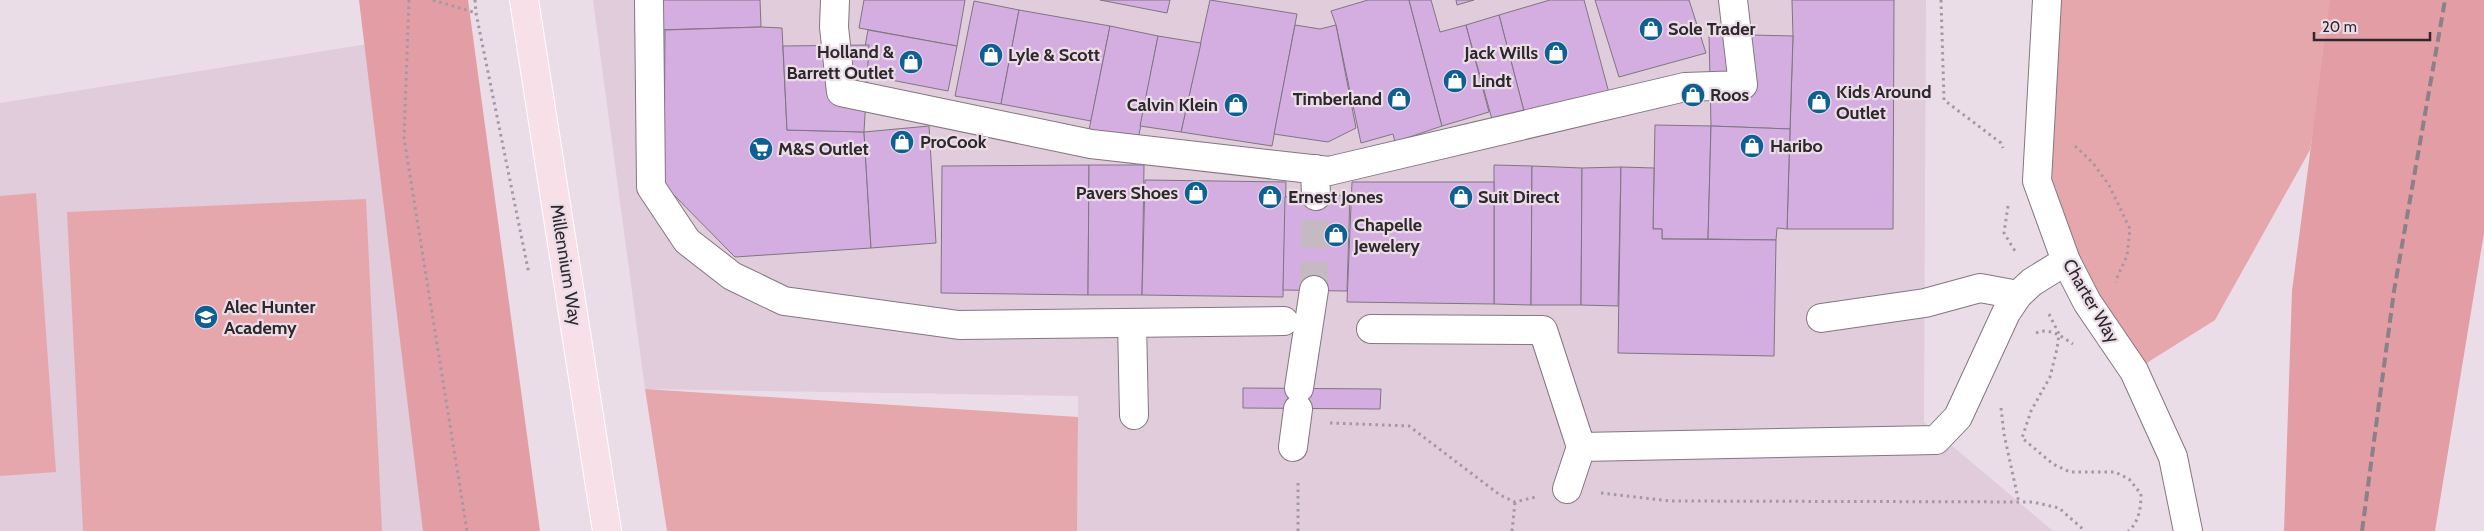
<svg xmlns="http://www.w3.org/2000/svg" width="2484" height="531" font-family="Cabin,sans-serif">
<rect width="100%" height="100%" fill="#ebdde7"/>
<g fill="#e0ccda">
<polygon points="593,0 1926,0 1924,422 2053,531 1077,531 1078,396 645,389"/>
<polygon points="380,42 438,531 0,531 0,103"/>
</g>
<g fill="#e5a7ac">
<polygon points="2049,0 2336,0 2310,150 2215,320 2134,371 2041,192"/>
<polygon points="36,193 56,472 0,476 0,196"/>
<polygon points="366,199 382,531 83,531 67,212"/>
<polygon points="645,389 1078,417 1077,531 667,531"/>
</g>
<g fill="#e29ea4">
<polygon points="359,0 468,0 540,531 423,531"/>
<polygon points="2330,0 2484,0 2484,233 2435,531 2284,531 2292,291"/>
</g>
<g fill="#d4aee1" stroke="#7e7681">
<polygon points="654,0 760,0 761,27 655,30"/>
<polygon points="864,0 965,0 957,46 859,28"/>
<polygon points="1100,0 1170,0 1167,13"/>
<polygon points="1210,0 1297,14 1272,146 1181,132"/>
<polygon points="1368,0 1409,0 1442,126 1395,142 1393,134 1361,143 1336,25 1331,11"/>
<polygon points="1409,0 1431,0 1440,32 1466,25 1489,112 1442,126"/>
<polygon points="1456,0 1474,0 1457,5"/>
<polygon points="1550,0 1584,0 1609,93 1525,115 1499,15"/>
<polygon points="1595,0 1689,0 1706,53 1619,77"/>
<polygon points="1792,0 1894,0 1893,229 1787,229 1793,36"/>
<polygon points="974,1 1019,10 1001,104 955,96"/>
<polygon points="1019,10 1110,26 1091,121 1001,104"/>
<polygon points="1499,15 1525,115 1493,123 1466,25"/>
<polygon points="1295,25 1320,29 1336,25 1356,128 1328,142 1274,134"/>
<polygon points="1110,26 1158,36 1138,140 1089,130"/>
<polygon points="761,27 782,28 787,130 864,132 871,248 735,257 664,185 665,30"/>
<polygon points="868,30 957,46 948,91 860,74"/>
<polygon points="1709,34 1793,36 1790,129 1711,126"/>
<polygon points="1158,36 1201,43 1181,132 1140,126"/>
<polygon points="869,45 864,132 787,130 783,46"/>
<polygon points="1655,125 1711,126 1708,239 1662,239 1662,229 1653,229"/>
<polygon points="929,126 936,243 871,248 864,132"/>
<polygon points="1711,126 1790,129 1787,229 1777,228 1776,240 1708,239"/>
<polygon points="1089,165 1088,295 941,293 942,166"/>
<polygon points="1089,165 1144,165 1142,295 1088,295"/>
<polygon points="1494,165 1532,166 1531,305 1494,304"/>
<polygon points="1532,166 1582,168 1581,305 1531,305"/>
<polygon points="1621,167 1618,306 1581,305 1582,168"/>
<polygon points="1621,167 1654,168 1653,229 1662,229 1662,239 1776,240 1774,356 1618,353"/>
<polygon points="1145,180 1286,182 1283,297 1142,295"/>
<polygon points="1352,182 1494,182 1494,304 1347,302"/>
<polygon points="1350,195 1347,291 1283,290 1285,197"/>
<polygon points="1243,388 1381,389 1380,409 1243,408"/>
</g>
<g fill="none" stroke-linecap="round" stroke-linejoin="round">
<polyline stroke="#c5b9c2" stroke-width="28" stroke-dasharray="28 14" stroke-linecap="butt" points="1314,290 1316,196"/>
<g stroke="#837780" stroke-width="30">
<g id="minor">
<polyline points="649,0 651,187 687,241 732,276 784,301 959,325 1284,321"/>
<polyline points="835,0 834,27 841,92 1091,144 1329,171 1685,87 1743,85 1733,0"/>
<polyline points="2047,0 2037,181 2066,261 2087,302 2134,371 2173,457 2188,531"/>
<polyline points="1315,169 1316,196"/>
<polyline points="1821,318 1925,303 1980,288 2018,295"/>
<polyline points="1132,323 1134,415"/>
<polyline points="1371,329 1543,330 1581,447 1936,440 1958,417 2006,313 2018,295 2032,282 2066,261"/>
<polyline points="1299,388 1314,290"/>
<polyline points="1293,447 1298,409"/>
<polyline points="1567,489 1581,447"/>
</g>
</g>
<g stroke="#fff" stroke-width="30">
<polyline id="major" points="524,0 607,531"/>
</g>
<g stroke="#a399a0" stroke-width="3" stroke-dasharray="2.5 4" stroke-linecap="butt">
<polyline points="409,0 404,138 467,531"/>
<polyline points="433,0 476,13"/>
<polyline points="475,0 476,13 529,274"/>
<polyline points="1941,0 1944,100 2001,143 2003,148"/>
<polyline points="2075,146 2093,163 2109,185 2130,229 2127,256 2115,282"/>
<polyline points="2008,206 2004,233 2015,251"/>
<path d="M2049,314L2059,334L2057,349L2050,377L2031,411L2022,438L2053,464L2070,472H2115L2129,479L2141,494C2141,507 2139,523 2128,531"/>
<path d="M2036,333C2049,327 2061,336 2073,344"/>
<polyline points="2001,408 2004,434 2019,503"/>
<polyline points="1330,423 1409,426 1500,495 1515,502 1536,497"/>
<polyline points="1601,493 1670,501 2033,502 2059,508 2085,531"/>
<polyline points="1298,531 1298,479"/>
<polyline points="1512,531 1515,502"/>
</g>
<use href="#minor" stroke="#fff" stroke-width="28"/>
<use href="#major" stroke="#f8e0e8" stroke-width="28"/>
<polyline stroke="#8b8188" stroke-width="4" stroke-dasharray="10 5" stroke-linecap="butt" points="2362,531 2394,291 2445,0"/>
</g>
<defs>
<g id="shop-disc" transform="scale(1.25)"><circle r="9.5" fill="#0f6092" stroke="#ebdde7"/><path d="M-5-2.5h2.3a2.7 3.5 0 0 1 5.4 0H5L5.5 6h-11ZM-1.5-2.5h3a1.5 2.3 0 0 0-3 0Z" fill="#fff"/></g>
<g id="supermarket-disc" transform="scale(1.25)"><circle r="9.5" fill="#0f6092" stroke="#ebdde7"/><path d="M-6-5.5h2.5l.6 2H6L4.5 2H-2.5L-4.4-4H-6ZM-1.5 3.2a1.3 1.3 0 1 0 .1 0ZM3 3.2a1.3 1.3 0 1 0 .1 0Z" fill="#fff"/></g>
<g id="school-disc" transform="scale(1.25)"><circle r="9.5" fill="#0f6092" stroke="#ebdde7"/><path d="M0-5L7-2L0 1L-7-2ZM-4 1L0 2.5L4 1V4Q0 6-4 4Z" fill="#fff"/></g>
</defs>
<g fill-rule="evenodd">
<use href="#shop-disc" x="1651" y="29"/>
<use href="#shop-disc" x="1556" y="53"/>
<use href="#shop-disc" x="991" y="55"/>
<use href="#shop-disc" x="911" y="62"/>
<use href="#shop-disc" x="1455" y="81"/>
<use href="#shop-disc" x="1693" y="95"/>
<use href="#shop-disc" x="1399" y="99"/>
<use href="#shop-disc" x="1819" y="102"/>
<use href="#shop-disc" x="1236" y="105"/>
<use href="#shop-disc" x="902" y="142"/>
<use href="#shop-disc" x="1752" y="146"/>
<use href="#supermarket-disc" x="761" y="149"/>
<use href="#shop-disc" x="1196" y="193"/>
<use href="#shop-disc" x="1270" y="197"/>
<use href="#shop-disc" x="1461" y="197"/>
<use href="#shop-disc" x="1336" y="235"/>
<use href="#school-disc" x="206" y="317"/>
</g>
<g text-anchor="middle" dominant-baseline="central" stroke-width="4.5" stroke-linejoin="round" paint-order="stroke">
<g font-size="18" font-weight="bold" fill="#2d282c" stroke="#ebdde7" text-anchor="start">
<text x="1668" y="29">Sole Trader</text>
<text x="894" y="52" text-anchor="end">Holland &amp;<tspan x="894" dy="21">Barrett Outlet</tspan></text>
<text x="1538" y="53" text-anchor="end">Jack Wills</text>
<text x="1008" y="55">Lyle &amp; Scott</text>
<text x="1472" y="81">Lindt</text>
<text x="1836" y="92">Kids Around<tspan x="1836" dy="21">Outlet</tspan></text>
<text x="1710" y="95">Roos</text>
<text x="1382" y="99" text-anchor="end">Timberland</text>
<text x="1218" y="105" text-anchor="end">Calvin Klein</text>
<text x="920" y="142">ProCook</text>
<text x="1770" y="146">Haribo</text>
<text x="778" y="149">M&amp;S Outlet</text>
<text x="1178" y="193" text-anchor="end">Pavers Shoes</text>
<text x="1288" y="197">Ernest Jones</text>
<text x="1478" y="197">Suit Direct</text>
<text x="1354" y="225">Chapelle<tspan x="1354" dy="21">Jewelery</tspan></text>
<text x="224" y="307">Alec Hunter<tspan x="224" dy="21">Academy</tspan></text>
</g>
<g font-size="18" fill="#2d282c" stroke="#ebdde7">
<text transform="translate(566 265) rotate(81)">Millennium Way</text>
<text transform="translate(2091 301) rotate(60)">Charter Way</text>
</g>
</g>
<path d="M2314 32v8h116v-8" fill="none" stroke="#2d282c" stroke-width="2.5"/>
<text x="2322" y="32" font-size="15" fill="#2d282c" stroke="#ebdde7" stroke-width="4" paint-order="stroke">20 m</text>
</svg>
